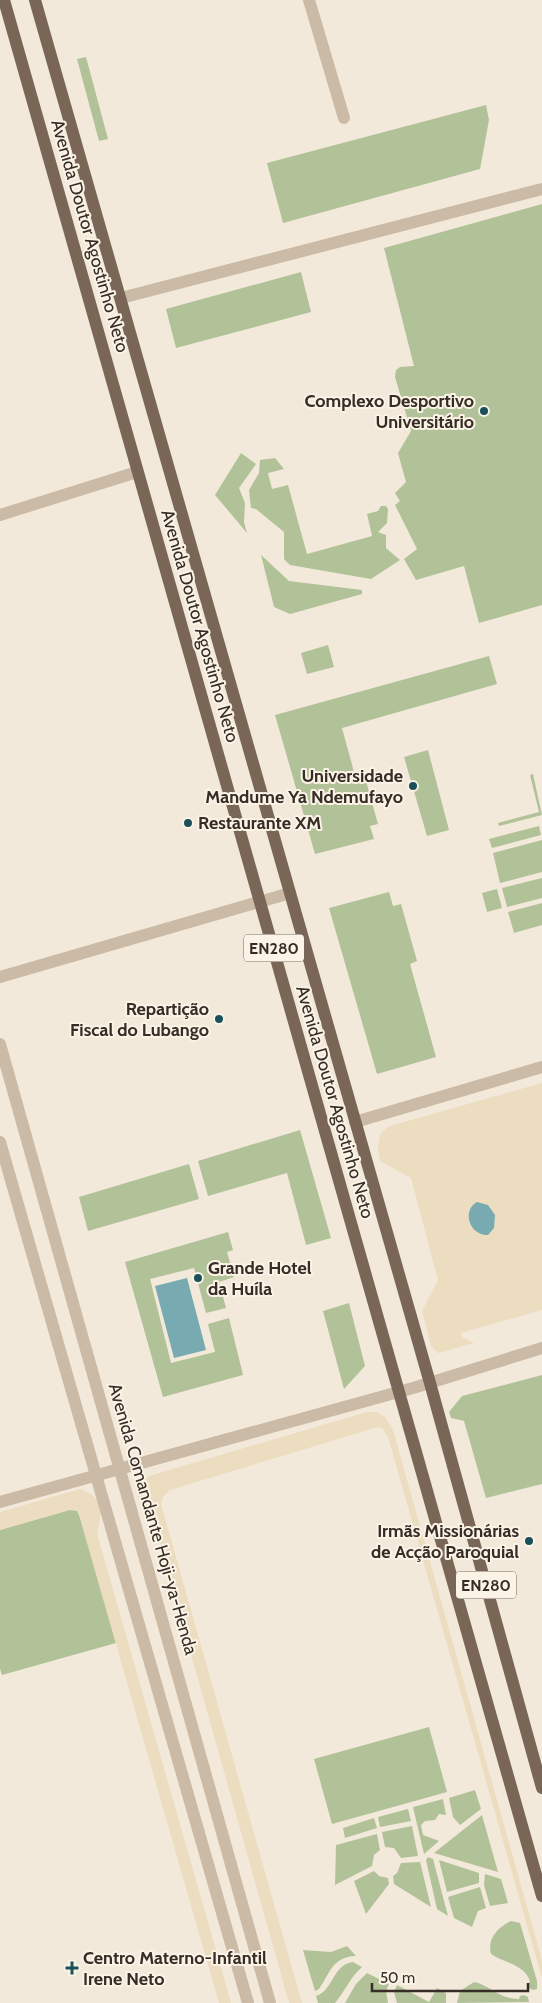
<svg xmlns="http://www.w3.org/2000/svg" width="542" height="2003" font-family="Cabin,sans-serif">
<rect width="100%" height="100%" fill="#f3e9da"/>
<g fill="#b1c299">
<polygon points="86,57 108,139 99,141 77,59"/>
<polygon points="486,105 489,120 480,169 283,223 267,163"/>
<polygon points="542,204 542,605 479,623 464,566 416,580 404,559 417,549 395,505 400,501 395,493 406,482 398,453 411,431 395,377 396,370 400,367 414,366 384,248"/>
<polygon points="301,272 311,312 176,348 166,309"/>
<polygon points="241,453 256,464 239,488 245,503 244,522 247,533 215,495"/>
<polygon points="275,458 284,469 268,473 272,489 288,485 307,554 372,536 367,514 378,511 381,506 386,506 388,509 387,523 378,532 386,535 386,548 400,560 371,579 290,565 284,559 284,532 256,509 251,508 249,490 259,473 260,460"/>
<polygon points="261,555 289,581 362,590 362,594 290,614 274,607"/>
<polygon points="328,645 334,667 307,674 301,653"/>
<polygon points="489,656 497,684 342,728 354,772 363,770 378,824 370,826 374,839 315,854 275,715"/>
<polygon points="428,750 449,830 427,836 404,757"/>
<polygon points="533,774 542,815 499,826 498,823 539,812 530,775"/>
<polygon points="539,826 541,835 492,848 489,839"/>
<polygon points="542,840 542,872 500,883 493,853"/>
<polygon points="542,878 542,898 507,907 502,888"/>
<polygon points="497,889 502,908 487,912 482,893"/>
<polygon points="389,892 393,906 401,904 417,961 410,964 436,1057 377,1074 329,908"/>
<polygon points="542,903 542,925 514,933 508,912"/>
<polygon points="300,1130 331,1238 306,1245 287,1173 208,1196 198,1161"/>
<polygon points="189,1164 199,1199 88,1231 79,1197"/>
<polygon points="228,1232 233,1250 227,1252 234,1277 219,1282 226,1308 206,1313 194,1268 150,1279 171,1363 215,1352 208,1324 229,1318 243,1375 163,1397 125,1262"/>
<polygon points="349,1303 365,1366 344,1389 323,1311"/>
<polygon points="542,1375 542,1484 486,1498 464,1421 451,1418 449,1412 462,1396"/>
<polygon points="73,1509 77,1511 81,1519 116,1643 2,1675 0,1669 0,1530"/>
<polygon points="429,1727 447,1792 332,1824 314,1759"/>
<polygon points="475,1790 481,1809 460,1825 453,1817 449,1798"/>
<polygon points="443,1799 446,1815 439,1814 435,1820 425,1821 421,1825 423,1835 439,1841 424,1854 413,1807"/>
<polygon points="408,1809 411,1821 380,1827 378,1817"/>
<polygon points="482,1815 498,1872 434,1853"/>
<polygon points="374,1818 377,1828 345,1838 343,1828"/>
<polygon points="412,1826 418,1856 401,1858 394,1848 385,1847 382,1832"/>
<polygon points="377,1834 380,1850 374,1855 372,1866 335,1885 336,1845"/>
<polygon points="428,1857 433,1859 448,1916 437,1909 426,1860"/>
<polygon points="439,1860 479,1873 479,1883 447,1892"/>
<polygon points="420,1862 431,1907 394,1884 393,1876 397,1873 401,1863"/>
<polygon points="374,1871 379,1876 388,1878 389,1884 366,1914 354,1881"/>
<polygon points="485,1874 501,1879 508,1903 490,1906 484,1885"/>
<polygon points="480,1887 486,1908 478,1911 472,1927 454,1918 448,1897"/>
<path d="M511,1921L520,1923L537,1981V1989L533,1990L529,1988L528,1984L530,1981C524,1964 504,1963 491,1954C487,1939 497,1928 511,1921Z"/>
<path d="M347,1946L356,1956C332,1957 331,1972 319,1989L315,1991L303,1950L331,1952Z"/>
<path d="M353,1962L362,1967C349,1979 346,1990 335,2003H318L316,1996C334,1990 332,1965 353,1962Z"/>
<polygon points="367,1973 389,1984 386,1991 388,2003 345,2003 356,1984"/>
<path d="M474,1982C490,1985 498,1999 519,1999L520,1996L524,1995L528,1997L529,2002L457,2003L460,1991Z"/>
<polygon points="397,1985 429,2002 437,1988 446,1993 446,2003 397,2003 394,1992"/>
</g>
<g fill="#ecdcc0">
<polygon points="542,1083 542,1310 461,1333 462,1337 474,1343 438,1353 431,1346 422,1311 438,1280 411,1178 380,1161 378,1148 380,1135 387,1127 397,1124"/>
<polygon points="367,1412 376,1412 384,1416 393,1430 542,1960 542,1978 388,1437 382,1428 378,1427 170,1490 163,1497 161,1504 302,2003 289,2003 151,1512 138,1500 137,1491 139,1485 149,1476"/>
<polygon points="80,1489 91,1494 98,1501 101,1513 97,1534 231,2003 219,2003 79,1515 77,1511 69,1510 0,1530 0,1512"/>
</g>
<g fill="#77aab1">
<path d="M477,1202L488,1205L495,1215L494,1228L488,1235C470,1236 461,1211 477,1202Z"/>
<polygon points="187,1278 206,1350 174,1358 155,1286"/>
</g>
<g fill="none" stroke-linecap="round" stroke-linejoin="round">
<g stroke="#cbbaa5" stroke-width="12">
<polyline points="309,0 344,118"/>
<polyline points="121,298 542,189"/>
<polyline points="0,515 137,472"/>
<polyline points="0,977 290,893"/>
<polyline points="0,1044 270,2003"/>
<polyline points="355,1122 542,1067"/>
<polyline points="0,1142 248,2003"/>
<polyline points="0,1502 413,1388 542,1348"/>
</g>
<g stroke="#796657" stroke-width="12">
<polyline points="4,0 542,1896"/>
<polyline points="35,0 430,1383 542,1788"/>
</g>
</g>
<g fill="#1a505a" stroke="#faf3e6" stroke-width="2">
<circle cx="484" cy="411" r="5"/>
<circle cx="413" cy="786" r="5"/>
<circle cx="188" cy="823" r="5"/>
<circle cx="219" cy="1019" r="5"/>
<circle cx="198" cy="1278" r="5"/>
<circle cx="529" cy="1541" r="5"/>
<path d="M69.5 1960.5h5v5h5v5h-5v5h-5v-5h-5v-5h5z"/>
</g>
<g text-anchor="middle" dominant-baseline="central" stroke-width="4" stroke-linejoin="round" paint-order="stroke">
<g fill="#faf3e6" stroke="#726860" stroke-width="1">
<rect x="244" y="934.5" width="60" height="27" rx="4"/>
<rect x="456" y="1571.5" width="60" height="27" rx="4"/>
</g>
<g font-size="16" font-weight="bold" fill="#372d27">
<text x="274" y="948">EN280</text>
<text x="486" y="1585">EN280</text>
</g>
<g font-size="18" fill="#372d27" stroke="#faf3e6">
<text transform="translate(90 236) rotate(74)">Avenida Doutor Agostinho Neto</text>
<text transform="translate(200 626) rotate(74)">Avenida Doutor Agostinho Neto</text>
<text transform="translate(335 1102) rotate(74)">Avenida Doutor Agostinho Neto</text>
<text transform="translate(153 1519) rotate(74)">Avenida Comandante Hoji-ya-Henda</text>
</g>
<g font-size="18" font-weight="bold" fill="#372d27" stroke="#faf3e6" text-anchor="end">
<text x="474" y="401">Complexo Desportivo<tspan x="474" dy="21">Universitário</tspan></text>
<text x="403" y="776">Universidade<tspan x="403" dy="21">Mandume Ya Ndemufayo</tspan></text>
<text x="198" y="823" text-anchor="start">Restaurante XM</text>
<text x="209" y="1009">Repartição<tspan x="209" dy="21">Fiscal do Lubango</tspan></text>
<text x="208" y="1268" text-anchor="start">Grande Hotel<tspan x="208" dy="21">da Huíla</tspan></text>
<text x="519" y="1531">Irmãs Missionárias<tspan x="519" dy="21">de Acção Paroquial</tspan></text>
<text x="83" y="1958" text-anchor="start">Centro Materno-Infantil<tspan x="83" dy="21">Irene Neto</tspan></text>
</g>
</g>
<path d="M372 1983v8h156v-8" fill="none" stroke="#372d27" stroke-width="2.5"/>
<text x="380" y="1983" font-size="15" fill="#372d27" stroke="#faf3e6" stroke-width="4" paint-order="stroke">50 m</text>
</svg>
